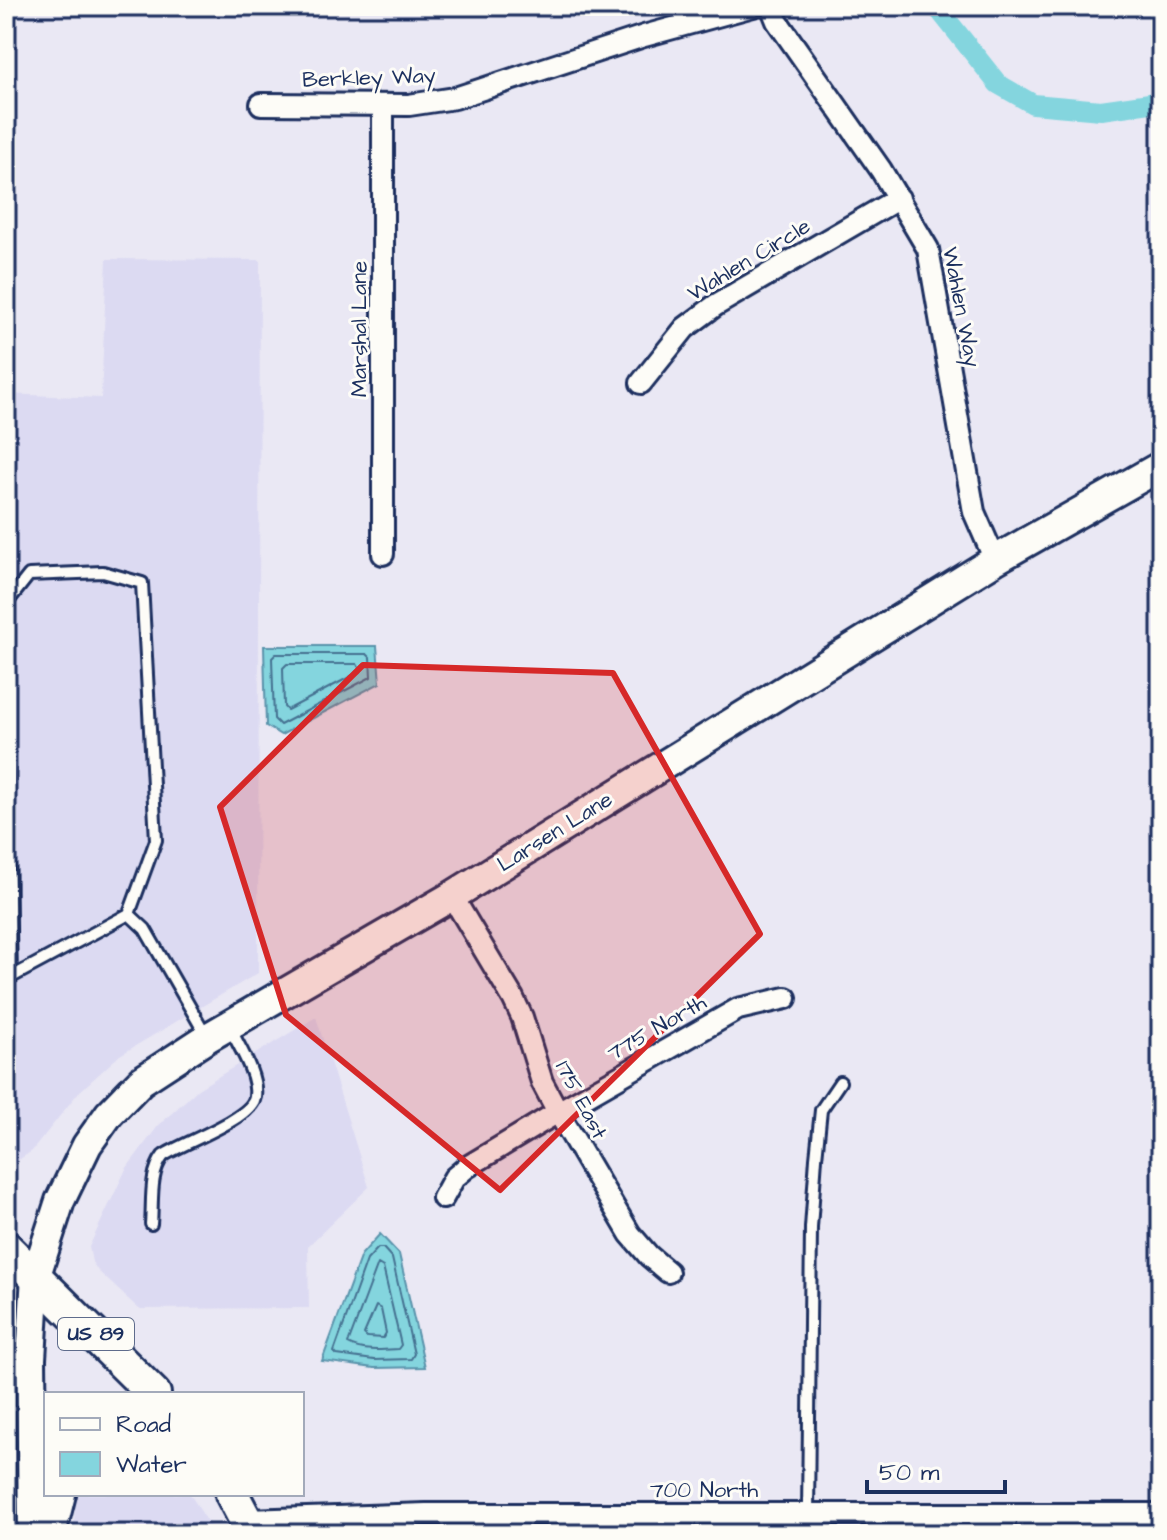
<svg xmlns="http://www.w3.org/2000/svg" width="1167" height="1540" font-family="'Architects Daughter',sans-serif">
<rect width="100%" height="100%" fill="#eae8f4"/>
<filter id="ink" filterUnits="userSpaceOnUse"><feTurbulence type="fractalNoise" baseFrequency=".0125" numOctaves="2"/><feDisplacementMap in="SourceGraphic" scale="16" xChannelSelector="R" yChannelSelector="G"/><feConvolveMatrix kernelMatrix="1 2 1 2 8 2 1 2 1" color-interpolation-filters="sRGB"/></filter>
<g filter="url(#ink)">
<g fill="#dcdaf2">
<polygon points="107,259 260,260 258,973 120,1055 78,1093 32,1151 14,1163 6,1164 6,394 101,398"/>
<polygon points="316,1017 369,1187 308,1246 309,1308 139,1309 98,1271 92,1262 89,1247 126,1169 158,1126 198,1089"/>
<polygon points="6,1321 9,1345 10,1534 6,1534"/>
<polygon points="76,1494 190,1494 215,1534 73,1534"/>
<polygon points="1161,1524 1161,1534 677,1534 676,1526"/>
</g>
<polygon fill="#a9e0a4" stroke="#628881" stroke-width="2" points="676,1526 677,1534 286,1534"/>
<g fill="#84d5de" stroke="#5a93ab" stroke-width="2">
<polygon points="264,646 377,646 380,683 281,735 266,726"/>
<polygon points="380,1234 399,1254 425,1367 374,1368 322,1361 361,1255"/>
</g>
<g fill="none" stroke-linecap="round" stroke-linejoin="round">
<g stroke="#457191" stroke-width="2">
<polygon points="276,654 367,654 370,657 371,677 280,725 274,719 272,658"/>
<polygon points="287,664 357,664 361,671 287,710 284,707 283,668"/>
<polygon points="378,1248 383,1248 392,1258 414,1354 411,1359 374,1360 337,1355 334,1352 367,1260"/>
<path d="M378,1264L383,1267L401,1345L398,1349C382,1350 362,1352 348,1344Z"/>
<polygon points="376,1306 381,1309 386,1333 383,1338 367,1337 364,1334"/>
</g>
<polyline stroke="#84d5de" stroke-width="20" points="936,6 998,84 1033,104 1101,110 1157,102 1161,105"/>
<g stroke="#1b2f5e" stroke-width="16">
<g id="lane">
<polyline points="6,604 29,575 103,572 142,583 156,840 129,914 6,980"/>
<polyline points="6,759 11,976"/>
<polyline points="129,914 145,929 207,1037"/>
<path d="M151,1224C153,1202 149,1174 163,1156C182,1143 252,1119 255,1097C258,1075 239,1047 230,1028"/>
<polyline points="808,1514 811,1228 816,1158 821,1110 840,1082"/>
</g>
</g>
<g stroke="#1b2f5e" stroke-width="26">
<g id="street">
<polyline points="771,6 777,21 881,170 928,249 974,512 995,560"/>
<polyline points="261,104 409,105 455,98 644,36 753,6"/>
<polyline points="383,105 383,554"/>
<polyline points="641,383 685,328 716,305 899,198"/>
<polyline points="452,896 513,998 522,1017 542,1082 558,1112 630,1234 649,1256 668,1272"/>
<polyline points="443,1198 454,1178 467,1167 558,1112 738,1009 786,998"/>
<polyline points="247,1520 426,1514 1161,1514"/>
</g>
</g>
<g stroke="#1b2f5e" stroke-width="34">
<g id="secondary">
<polyline points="33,1534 31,1359 36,1275 60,1201 87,1145 109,1114 141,1081 207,1038 452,896 995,560 1161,466"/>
<polyline points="51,1534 61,1494"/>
</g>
</g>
<g stroke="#1b2f5e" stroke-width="38">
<g id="primary">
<polyline points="6,1248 154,1394"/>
<polyline points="232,1494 253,1534"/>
</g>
</g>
<use href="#lane" stroke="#fdfcf7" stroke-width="10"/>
<use href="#street" stroke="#fdfcf7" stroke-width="20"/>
<use href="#secondary" stroke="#fdfcf7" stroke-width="28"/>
<use href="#primary" stroke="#fdfcf7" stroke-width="32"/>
</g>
</g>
<path fill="#d62828" fill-opacity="0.2" stroke="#d62828" stroke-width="6" stroke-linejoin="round" d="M363,665L613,673L760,934L500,1190L286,1015L220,807Z"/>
<g text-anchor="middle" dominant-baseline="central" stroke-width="6" stroke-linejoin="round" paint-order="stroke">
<rect fill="#fdfcf7" stroke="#5f6c8c" stroke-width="2" x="58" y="1318" width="76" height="32" rx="6"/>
<g font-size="20" font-weight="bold" fill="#1b2f5e">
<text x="96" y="1334">US 89</text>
</g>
<g font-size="22" fill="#1b2f5e" stroke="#fdfcf7">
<text transform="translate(369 78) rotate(-2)">Berkley Way</text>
<text transform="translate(749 260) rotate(-31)">Wahlen Circle</text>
<text transform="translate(961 307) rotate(79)">Wahlen Way</text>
<text transform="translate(359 329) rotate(-90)">Marshal Lane</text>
<text transform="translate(555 832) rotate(-32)">Larsen Lane</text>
<text transform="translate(657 1028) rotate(-30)">775 North</text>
<text transform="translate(581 1100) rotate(62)">175 East</text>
<text x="704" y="1490">700 North</text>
</g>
</g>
<rect width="1167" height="1540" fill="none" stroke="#fdfcf7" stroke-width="32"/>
<rect x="16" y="16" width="1135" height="1508" fill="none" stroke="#1b2f5e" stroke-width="3" filter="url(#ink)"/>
<rect x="44" y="1392" width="260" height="104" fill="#fdfcf7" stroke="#a3aaba" stroke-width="2"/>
<rect x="60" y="1418" width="40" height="12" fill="#fdfcf7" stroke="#a3aaba" stroke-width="2"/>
<text x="116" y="1432" font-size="24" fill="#1b2f5e">Road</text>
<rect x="60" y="1452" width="40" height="24" fill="#84d5de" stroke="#a3aaba" stroke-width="2"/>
<text x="116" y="1472" font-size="24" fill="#1b2f5e">Water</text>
<path d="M867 1480v12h138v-12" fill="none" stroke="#1b2f5e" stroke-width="4"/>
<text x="879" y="1480" font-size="24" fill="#1b2f5e" stroke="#fdfcf7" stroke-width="6" paint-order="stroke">50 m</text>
</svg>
